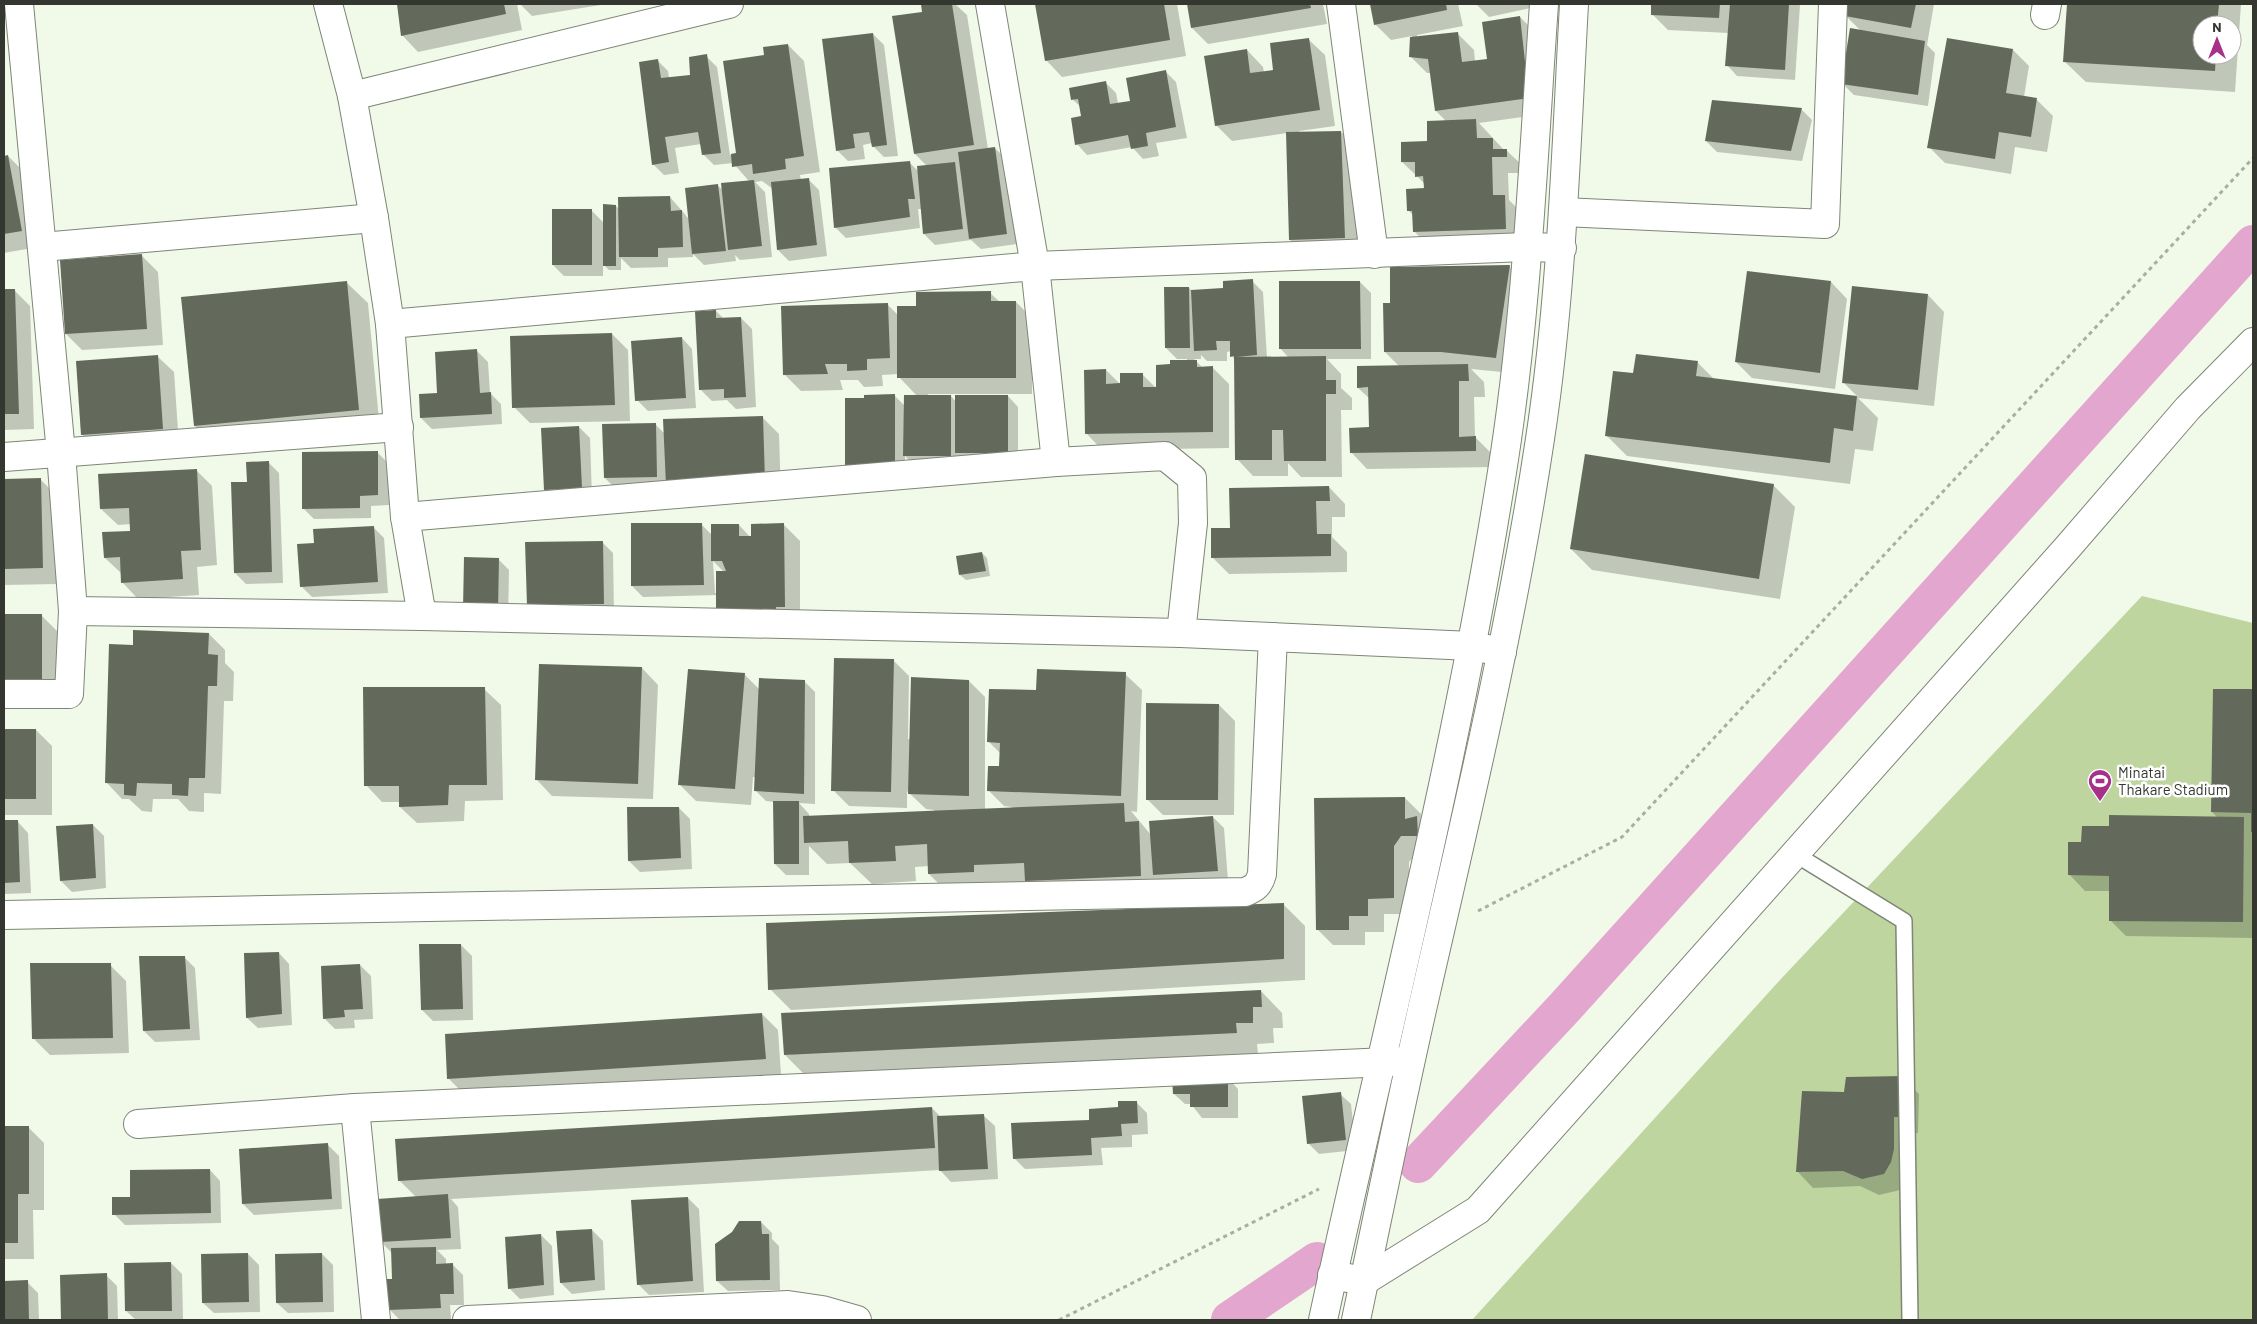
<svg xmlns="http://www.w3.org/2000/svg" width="2257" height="1324" font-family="Barlow,sans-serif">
<rect width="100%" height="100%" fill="#f1f9e8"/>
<polygon fill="#bed5a0" points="2142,596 2253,623 2253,1320 1472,1320 1779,981"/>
<g fill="#0003" fill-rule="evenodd">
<polygon points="399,4 517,4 522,30 418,52 402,35"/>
<polygon points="520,4 607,4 532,16"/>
<polygon points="922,4 955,4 967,15 988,149 995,148 1006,159 1017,244 981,249 971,240 935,245 924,234 922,209 918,209 920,228 846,238 835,227 910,163 918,171 927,166 915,154 924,13"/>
<polygon points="1036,4 1177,4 1186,56 1062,77 1046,60"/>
<polygon points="1188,4 1323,4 1327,24 1208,44 1192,28"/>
<polygon points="1371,4 1458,4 1463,26 1417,35 1417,37 1458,34 1474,50 1475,61 1488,60 1520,17 1536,33 1545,114 1479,123 1504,150 1506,150 1523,166 1523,173 1508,173 1509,200 1521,212 1522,245 1430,248 1414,231 1413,215 1408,210 1425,189 1425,184 1402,162 1429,142 1446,121 1436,111 1431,73 1427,73 1411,57 1412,36 1391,40 1375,24"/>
<polygon points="1476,4 1535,4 1535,7 1489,17"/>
<polygon points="1652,4 1799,4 1800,5 1795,80 1737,76 1727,65 1729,33 1668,30 1652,14"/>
<polygon points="1848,4 1934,4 1927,45 1935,53 1928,106 1854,95 1843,84 1862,32 1846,16"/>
<path d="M2068,4H2241L2235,92L2086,82L2064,61ZM2202,25H2232V55H2202Z"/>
<polygon points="873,34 884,45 898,156 884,157 873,146 872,143 863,145 865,159 848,161 837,150"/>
<polygon points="1308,39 1325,55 1335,126 1299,131 1300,133 1341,132 1357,149 1360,254 1306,256 1290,240 1287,133 1232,141 1216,125 1247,50 1263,67 1264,73 1275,72"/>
<polygon points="788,45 804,61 820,172 800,175 801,180 808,179 819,190 827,256 789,261 778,250 773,189 762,181 755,182 765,192 772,257 740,260 735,255 736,261 704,265 693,254 693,257 668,258 668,267 631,268 621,258 621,270 609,270 603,264 603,276 564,276 553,265 592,211 604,223 616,206 620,210 670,197 689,219 718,186 723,190 749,181 733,163 714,165 703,154 701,144 675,148 679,173 664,175 653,164 657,60 668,71 669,78 691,76 706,56 717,67 730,155 738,154 766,56"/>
<polygon points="2013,50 2029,66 2024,97 2037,100 2053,116 2047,152 2015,147 2011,174 1945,163 1929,147"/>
<polygon points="1165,71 1176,82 1187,138 1156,143 1159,156 1143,159 1132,147 1087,155 1077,144 1082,117 1081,107 1073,100 1105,82 1116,93 1118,104 1132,102"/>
<polygon points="1802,110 1812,120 1802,161 1717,152 1706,141"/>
<polygon points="8,156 24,172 38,247 4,253 4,157"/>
<polygon points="142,256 158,272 163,345 82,350 66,334"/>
<polygon points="1509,266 1525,282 1512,373 1471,369 1484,382 1485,397 1474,397 1475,437 1492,454 1492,467 1367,469 1351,452 1370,428 1370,399 1358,388 1400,367 1385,352 1392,304"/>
<polygon points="1252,281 1263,292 1267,358 1289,358 1280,348 1360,282 1371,293 1371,359 1327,359 1341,374 1341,388 1352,398 1352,410 1341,410 1342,477 1301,477 1288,463 1288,476 1253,476 1237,459 1235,360 1232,356 1231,351 1227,352 1227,361 1207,361 1201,355 1201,359 1194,359 1203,368 1212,367 1229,384 1229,448 1102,450 1086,433 1106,370 1122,386 1142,374 1158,390 1171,366 1187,361 1187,359 1177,359 1166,348 1189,288 1192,291 1224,290"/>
<polygon points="346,282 368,303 380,431 216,447 195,426"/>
<polygon points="1831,282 1847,299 1835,389 1752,378 1736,362"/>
<polygon points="14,290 30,306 34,429 4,430 4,291"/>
<polygon points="990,293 1000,302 1016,302 1032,318 1032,394 928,394 928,396 951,396 956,402 1008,396 1018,407 1018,464 915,466 905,456 905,475 857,475 847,464 866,399 894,395 905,406 917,396 899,377 899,374 882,375 883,386 864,387 858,380 840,380 843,390 801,391 784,374 887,304 899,316 917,307"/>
<polygon points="1928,295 1944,312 1934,406 1858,398 1878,418 1873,451 1855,449 1850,484 1627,456 1606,435 1634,375 1698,363 1715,380 1858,397 1843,382"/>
<polygon points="716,311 724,319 741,318 752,329 756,407 736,409 727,400 712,401 701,390"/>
<polygon points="612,334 628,350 630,421 530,423 514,407"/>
<polygon points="682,338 692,349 696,408 648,411 637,400"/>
<polygon points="477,351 488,362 490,393 501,404 502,424 432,429 421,418 439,394"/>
<polygon points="157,356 174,372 179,445 98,451 82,434"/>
<polygon points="762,417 779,434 781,497 616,489 605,478 655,424 665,434"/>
<polygon points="579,427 590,438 592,498 557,500 546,489"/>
<polygon points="377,452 388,463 389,505 371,506 371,518 314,519 303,508"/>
<polygon points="268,462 279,473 283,583 246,584 235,573 248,483"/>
<polygon points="196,470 212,486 217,565 197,567 199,595 138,599 122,582 122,574 105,558 104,533 131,532 131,524 118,525 101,509"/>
<polygon points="4,480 41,480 57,496 58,584 4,585"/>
<polygon points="1773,485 1795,507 1780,599 1592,570 1571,549"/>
<polygon points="1329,487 1345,504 1345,517 1332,517 1332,537 1347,552 1347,572 1229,574 1212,557 1231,529"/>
<path d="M701,524L712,535L739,525L752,539L784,525L800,541V622L717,595L643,597L632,586ZM713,561L724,572L717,593H715Z"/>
<polygon points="373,527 384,538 388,593 312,597 301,586 316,544"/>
<polygon points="602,542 613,553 614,614 528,605"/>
<polygon points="982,553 987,558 990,576 966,580 960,575"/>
<polygon points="498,559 509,570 508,620 475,619"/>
<polygon points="4,615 42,616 58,632 57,695 4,695"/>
<polygon points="209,634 225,650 225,663 234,672 233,701 224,701 221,794 204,793 204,812 189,811 178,799 153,799 152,812 142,811 129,799 122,799 106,782 134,646"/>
<polygon points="893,660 909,676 908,739 911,739 969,681 985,697 985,810 1012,809 1012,807 1004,806 988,790 1000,768 1001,754 988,741 1037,692 1125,674 1142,690 1137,812 1131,811 1151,835 1213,817 1224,828 1228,881 950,895 929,874 929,866 915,867 916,881 872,884 850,863 827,864 809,846 809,875 786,875 775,864 775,802 766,801 755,790 756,777 753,777 751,805 696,801 679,784 744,674 760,690 804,681 815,692 815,804 799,803 809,814 809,817 934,812 934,810 926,809 907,791 907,808 849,806 833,790"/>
<polygon points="642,668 658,685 653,799 552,796 536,779"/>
<polygon points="484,689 501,705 503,800 465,801 464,821 417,823 400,807 400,802 382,802 366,785"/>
<polygon points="2214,690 2253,691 2253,938 2126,936 2110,920 2110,891 2085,891 2069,874 2082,843 2110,828 2218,818 2212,812"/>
<polygon points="1219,705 1235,721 1234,815 1163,815 1147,799"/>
<polygon points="4,730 36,730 52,746 52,815 4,815"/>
<polygon points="1405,798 1421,814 1418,852 1409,862 1409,914 1384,914 1384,932 1365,932 1365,945 1333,945 1317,929"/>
<polygon points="679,808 690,819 692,869 640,872 629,861"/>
<polygon points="4,822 18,822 28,833 31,893 4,894"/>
<polygon points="93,825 104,836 106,888 72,892 61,881 58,827"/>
<polygon points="1284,905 1305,926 1305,980 791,1010 770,989"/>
<polygon points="461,945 472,956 473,1020 433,1021 422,1010"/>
<polygon points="279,953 289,964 292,1025 258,1028 247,1018"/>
<polygon points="184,957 195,968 200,1040 155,1042 144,1031"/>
<polygon points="110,965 126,981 129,1053 50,1055 33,1038"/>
<polygon points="360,965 371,976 373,1019 354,1020 355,1028 335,1029 324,1018"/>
<polygon points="1261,991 1282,1013 1283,1028 1273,1028 1274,1043 1257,1044 1258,1054 806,1076 785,1055"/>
<polygon points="762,1014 778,1030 781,1075 465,1095 449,1079"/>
<polygon points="1228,1078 1238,1089 1238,1118 1202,1118 1191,1104 1185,1104 1174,1094"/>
<polygon points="1903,1078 1919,1094 1918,1133 1910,1133 1907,1178 1900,1190 1879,1195 1860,1186 1813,1188 1797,1171 1845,1093"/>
<polygon points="1340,1094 1351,1104 1356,1150 1319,1154 1308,1143"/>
<polygon points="1136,1102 1147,1113 1148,1134 1132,1135 1132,1147 1101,1148 1103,1165 1025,1169 1014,1158 1091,1121"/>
<polygon points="932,1108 941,1117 984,1116 995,1126 998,1179 951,1182 940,1170 451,1199 458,1207 461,1249 437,1250 446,1259 446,1265 453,1265 463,1275 464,1305 450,1305 451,1319 400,1320 389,1309 393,1280 392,1253 381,1242 417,1198 399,1180"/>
<polygon points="4,1127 28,1127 44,1143 44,1210 33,1210 34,1259 4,1259"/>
<polygon points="328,1145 339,1156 342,1209 254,1215 243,1204 240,1150"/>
<polygon points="210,1170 220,1181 221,1223 125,1225 114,1214 132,1199"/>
<polygon points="688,1198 699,1209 704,1292 649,1295 638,1284"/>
<polygon points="761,1222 772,1233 772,1239 779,1246 780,1290 728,1291 717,1281"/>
<polygon points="592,1230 603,1241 605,1290 572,1294 561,1283"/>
<polygon points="541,1235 552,1246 554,1295 520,1299 509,1288"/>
<polygon points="248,1254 259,1265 260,1312 214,1313 203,1303"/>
<polygon points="322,1254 333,1265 334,1312 288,1313 277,1303"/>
<polygon points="171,1263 182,1274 183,1320 136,1320 126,1311"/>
<polygon points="106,1275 117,1286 118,1320 62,1320 61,1276"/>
<polygon points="4,1282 27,1282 38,1293 39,1320 4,1320"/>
</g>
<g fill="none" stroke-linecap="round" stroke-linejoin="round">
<g stroke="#e3a6ce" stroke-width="38">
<polyline points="1418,1164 1565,1007 2253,244"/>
<polyline points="1230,1320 1317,1261"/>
</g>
</g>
<g fill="#636a5c">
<polygon points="397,4 504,4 506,14 401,36"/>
<polygon points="921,4 952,4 974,145 914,154 892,16 922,12"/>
<polygon points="1035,4 1164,4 1170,40 1045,61"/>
<polygon points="1187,4 1310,4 1311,8 1191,28"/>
<polygon points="1370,4 1446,4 1447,10 1374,25"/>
<polygon points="1651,4 1720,4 1719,18 1651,15"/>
<polygon points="1730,4 1789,4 1785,70 1725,66"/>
<polygon points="1847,4 1916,4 1911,28 1845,16"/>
<polygon points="2067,4 2219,4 2217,25 2202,25 2202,55 2216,55 2215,71 2063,62"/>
<polygon points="1520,16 1529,98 1435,111 1428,59 1409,57 1410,37 1458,32 1462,62 1487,59 1482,22"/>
<polygon points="1850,28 1925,41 1918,95 1841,84"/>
<polygon points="873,33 887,145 872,147 869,132 853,134 855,148 836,151 822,39"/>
<polygon points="1309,38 1320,110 1215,126 1204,56 1247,49 1250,73 1273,70 1270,43"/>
<polygon points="1947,38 2013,49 2006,93 2037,98 2031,137 1999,132 1995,159 1927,148"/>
<polygon points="788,44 804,156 785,159 786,169 753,174 752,164 732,167 731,154 736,153 723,61 764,55 763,47"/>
<polygon points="707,54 721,153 702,155 698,132 665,137 669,162 652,165 639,62 658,59 661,78 690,75 689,57"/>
<polygon points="1166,70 1176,127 1146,133 1148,146 1131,149 1128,135 1075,145 1071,118 1081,116 1078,99 1071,100 1069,88 1106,81 1110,104 1130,101 1126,78"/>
<polygon points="1712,100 1802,108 1791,151 1705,141"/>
<polygon points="1476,119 1477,138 1493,138 1493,149 1507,149 1507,157 1492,157 1493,195 1505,195 1506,229 1413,232 1412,211 1407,211 1406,189 1424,188 1423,176 1415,177 1415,162 1401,162 1401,142 1427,141 1427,121"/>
<polygon points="1341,131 1345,238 1289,240 1286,132"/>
<polygon points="995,147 1007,234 969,239 958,152"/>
<polygon points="8,155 22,231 4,234 4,156"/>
<polygon points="910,161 915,199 908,199 910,217 834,228 829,168"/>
<polygon points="955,162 963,229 923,234 917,166"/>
<polygon points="809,178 817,245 777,250 771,182"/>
<polygon points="754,180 762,246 728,250 721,183"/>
<polygon points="718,184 726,251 692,254 685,188"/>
<polygon points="670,196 671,211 682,210 683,247 658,248 658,257 619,257 618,197"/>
<polygon points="603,204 616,205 616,266 603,266"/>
<rect x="552" y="209" width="40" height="56"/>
<polygon points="142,254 147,329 65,334 60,260"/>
<polygon points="1510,265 1496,358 1441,352 1384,352 1383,303 1390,303 1390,267"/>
<polygon points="1747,271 1831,281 1820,373 1735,362"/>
<polygon points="1253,279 1257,355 1237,357 1326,356 1326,380 1336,380 1336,394 1326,394 1326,461 1284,461 1283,430 1272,430 1272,460 1235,460 1234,356 1230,357 1230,341 1216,341 1217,350 1194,351 1191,290 1223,288 1223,281"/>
<polygon points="347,281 359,410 194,426 181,297"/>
<polygon points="1279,281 1360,281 1361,349 1279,349"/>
<polygon points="1852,286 1928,294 1918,390 1842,383"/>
<polygon points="1164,287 1189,287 1190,348 1165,348"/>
<polygon points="4,289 15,289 19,414 4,414"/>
<polygon points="991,291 991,301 1016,301 1016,378 897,378 897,306 916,306 916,292"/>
<polygon points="888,303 890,358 867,359 867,370 847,371 847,364 825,364 828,374 783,375 781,306"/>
<polygon points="716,310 716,318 741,317 746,397 724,398 724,389 699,390 695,311"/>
<polygon points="612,333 615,405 512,408 510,336"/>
<polygon points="682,337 686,398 635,401 631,341"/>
<polygon points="477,349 480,393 491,392 492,414 420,418 419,394 437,393 435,352"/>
<polygon points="1636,354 1698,361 1696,376 1857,396 1853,431 1834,428 1830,463 1605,436 1613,371 1633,373"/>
<polygon points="158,355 163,429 81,435 76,361"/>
<polygon points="1170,360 1197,360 1197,367 1213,366 1213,432 1085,434 1084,370 1106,369 1106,384 1120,383 1120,373 1143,373 1143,387 1156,387 1156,365 1170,364"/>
<polygon points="1468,364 1469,381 1459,381 1459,437 1476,436 1476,451 1350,453 1349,428 1369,427 1368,387 1357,388 1357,366"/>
<polygon points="895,394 895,465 845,465 845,398 864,398 864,395"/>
<polygon points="904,395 951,395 951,456 903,456"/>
<rect x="955" y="395" width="53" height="58"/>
<polygon points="763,416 765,481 666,485 663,419"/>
<polygon points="656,423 657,477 604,478 602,424"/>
<polygon points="579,426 582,488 544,490 541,428"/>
<polygon points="378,451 378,495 360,496 360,508 302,509 302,452"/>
<polygon points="1585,454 1774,484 1759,579 1570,549"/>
<polygon points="269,461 272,572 234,573 231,482 247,482 246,462"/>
<polygon points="197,469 201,550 181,551 183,579 121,583 120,557 104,558 102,532 130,531 129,508 100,509 98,474"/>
<polygon points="41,478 43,568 4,569 4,479"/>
<polygon points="1329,486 1330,501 1316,501 1317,534 1331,534 1331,556 1211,558 1211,528 1230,528 1229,488"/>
<polygon points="631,523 702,523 704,585 631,586"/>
<polygon points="784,523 785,607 776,607 777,621 757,621 757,610 716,610 716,571 726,571 722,561 711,561 711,524 739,524 739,536 751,536 751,524"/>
<polygon points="374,526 378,582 300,587 297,544 314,543 313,529"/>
<polygon points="603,541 604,604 527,605 525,542"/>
<polygon points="982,552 986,571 959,575 956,556"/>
<polygon points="464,557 499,558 498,610 463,609"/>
<polygon points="4,614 42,614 42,680 4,679"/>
<polygon points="133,630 209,633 208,654 218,655 217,686 208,686 205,778 189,778 188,796 172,795 172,784 137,783 136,796 124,795 124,784 105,783 109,644 133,645"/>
<polygon points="834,658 894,659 891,792 831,791"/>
<polygon points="539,664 642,667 638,784 535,780"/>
<polygon points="688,669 745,673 735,789 678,785"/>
<polygon points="1037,669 1126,672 1121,796 987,791 988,766 999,766 1000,743 987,742 989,689 1036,690"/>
<polygon points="911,677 969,680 969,796 908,794"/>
<polygon points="759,678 805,680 804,794 754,791"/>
<polygon points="363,687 485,687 487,785 449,785 448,805 399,807 399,786 364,786"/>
<polygon points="2213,689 2253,689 2253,832 2251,832 2251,813 2211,812"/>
<polygon points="1146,703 1219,704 1218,800 1146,800"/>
<rect x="4" y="729" width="32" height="70"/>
<polygon points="1405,797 1405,819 1417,816 1418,836 1401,836 1394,846 1394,898 1368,899 1368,916 1349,916 1349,930 1316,930 1314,798"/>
<polygon points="773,801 799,801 799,864 774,864"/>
<polygon points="1124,803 1125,822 1139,821 1141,876 1025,881 1024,863 974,865 974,872 928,874 927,844 895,846 896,861 849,863 848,841 804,843 803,816"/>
<polygon points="627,807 679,807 681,858 628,861"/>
<polygon points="2109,815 2244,817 2243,922 2109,921 2109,876 2068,875 2068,842 2081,842 2082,826 2109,826"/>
<polygon points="1213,816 1218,871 1153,875 1149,821"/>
<polygon points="4,820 18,820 20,882 4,883"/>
<polygon points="93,824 96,878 60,881 56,826"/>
<polygon points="1284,903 1284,959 768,990 766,923"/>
<polygon points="419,944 461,944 463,1009 421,1010"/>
<polygon points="279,952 282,1014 246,1018 244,953"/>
<polygon points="139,956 185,956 190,1029 143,1031"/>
<polygon points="30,963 111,963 113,1038 32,1039"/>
<polygon points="360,964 363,1009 344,1010 345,1017 323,1019 321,966"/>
<polygon points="1261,990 1262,1007 1253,1007 1253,1023 1236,1023 1237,1033 784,1055 781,1013"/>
<polygon points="762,1013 766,1059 447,1079 445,1034"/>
<polygon points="1904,1076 1903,1117 1894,1117 1894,1149 1891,1162 1884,1174 1862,1179 1843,1171 1796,1172 1802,1091 1844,1092 1846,1077"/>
<polygon points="1172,1077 1228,1077 1228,1107 1190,1107 1190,1094 1173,1094"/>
<polygon points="1341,1092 1346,1140 1307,1144 1302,1096"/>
<polygon points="1118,1101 1137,1101 1138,1123 1121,1124 1122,1136 1091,1138 1092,1155 1013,1159 1011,1123 1089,1120 1089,1109 1118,1107"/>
<polygon points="932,1107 935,1148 398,1181 395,1139"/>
<polygon points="984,1114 988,1169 939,1171 937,1116"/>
<polygon points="4,1126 29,1126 29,1194 18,1194 18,1243 4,1243"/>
<polygon points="328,1143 332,1199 242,1204 239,1149"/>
<polygon points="210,1169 211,1213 112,1215 112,1197 130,1197 130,1170"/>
<polygon points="448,1194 451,1238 380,1242 377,1199"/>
<polygon points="688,1197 693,1281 637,1285 631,1200"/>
<polygon points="739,1221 761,1221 762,1234 769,1234 770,1280 716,1281 715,1244 732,1232"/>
<polygon points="592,1229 595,1280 560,1283 556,1231"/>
<polygon points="541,1234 544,1285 508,1289 505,1237"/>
<polygon points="436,1247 436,1264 453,1263 454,1294 440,1294 441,1308 387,1310 387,1279 392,1279 391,1248"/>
<polygon points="248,1253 249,1302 202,1303 201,1254"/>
<polygon points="322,1253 323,1302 276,1303 275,1254"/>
<polygon points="171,1262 172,1311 125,1311 124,1263"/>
<polygon points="107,1273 108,1320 61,1320 60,1275"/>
<polygon points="28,1280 29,1320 4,1320 4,1281"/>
</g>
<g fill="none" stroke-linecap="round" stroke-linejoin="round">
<g stroke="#7e8676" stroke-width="18">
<polyline id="service" points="1795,854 1904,921 1910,1320"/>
</g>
<g stroke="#7e8676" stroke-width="30">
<g id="minor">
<polyline points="328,4 352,96 729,4"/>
<polyline points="990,4 1035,266 1056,462"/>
<polyline points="1341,4 1374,254"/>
<polyline points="2045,15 2047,4"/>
<polyline points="352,96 374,218 390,324 405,517 422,616"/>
<polyline points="1563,212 1825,224 1833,4"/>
<polyline points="42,247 374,218"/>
<polyline points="390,324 1035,266 1528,247 1562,248"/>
<polyline points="4,457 399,427"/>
<polyline points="405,517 1056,462 1165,456 1192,478 1193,523 1181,633"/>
<polyline points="73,611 422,616 1181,633 1472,646 1502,652"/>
<polyline points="4,694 69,694 73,611 61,453 19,4"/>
<path d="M4,915L1245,892C1255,888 1259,885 1262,874L1273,637"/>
<polyline points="355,1108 376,1320"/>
<polyline points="138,1124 355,1108 1410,1061"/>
<polyline points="1332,1275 1364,1281 1478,1210 2067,548 2188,408 2253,342"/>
<polyline points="467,1320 788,1305 822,1310 857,1320"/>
</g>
</g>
<g stroke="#7e8676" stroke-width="30">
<g id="tertiary">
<path d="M1323,1320C1384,1038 1457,758 1502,472C1527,317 1533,160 1544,4"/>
<path d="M1356,1320C1379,1211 1401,1101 1426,992C1468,808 1512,625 1540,439C1562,295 1566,149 1574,4"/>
</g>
</g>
<g stroke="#a8aea1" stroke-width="3" stroke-dasharray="4 4" stroke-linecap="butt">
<polyline points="1478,911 1622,837 2253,158"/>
<polyline points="1059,1320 1319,1189"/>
</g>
<use href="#service" stroke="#fff" stroke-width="15"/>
<use href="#minor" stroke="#fff" stroke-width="28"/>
<use href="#tertiary" stroke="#fff" stroke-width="28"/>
</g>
<defs>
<g id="stadium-pin" transform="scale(1.25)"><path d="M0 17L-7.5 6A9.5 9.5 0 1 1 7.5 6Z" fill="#a73088" stroke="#fff"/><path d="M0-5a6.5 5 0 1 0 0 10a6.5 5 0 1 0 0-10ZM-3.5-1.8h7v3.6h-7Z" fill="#fff"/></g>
</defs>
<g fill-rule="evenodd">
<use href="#stadium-pin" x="2100" y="781"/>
</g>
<g text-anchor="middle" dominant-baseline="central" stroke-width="5" stroke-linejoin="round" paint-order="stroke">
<g font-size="15" fill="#343730" stroke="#fff" text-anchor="start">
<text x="2118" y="772">Minatai<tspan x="2118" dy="17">Thakare Stadium</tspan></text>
</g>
</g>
<rect width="2257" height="1324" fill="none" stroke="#343730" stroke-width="10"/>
<g transform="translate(2217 40)"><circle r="24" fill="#ffffff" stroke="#aeafac"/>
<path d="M0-4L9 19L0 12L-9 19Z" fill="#a73088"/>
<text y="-8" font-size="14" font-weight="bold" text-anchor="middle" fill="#343730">N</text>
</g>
</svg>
